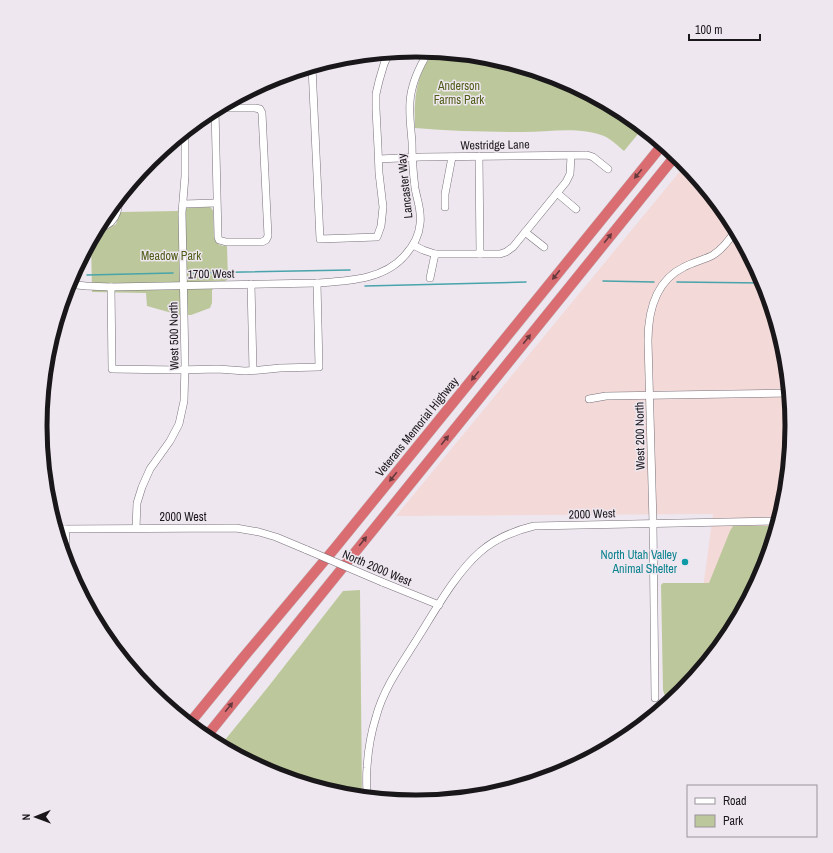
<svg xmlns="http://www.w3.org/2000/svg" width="833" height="853" font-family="'Archivo Narrow',sans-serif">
<rect width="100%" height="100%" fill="#eee7f0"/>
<polygon fill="#f3d9d7" points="686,164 730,218 764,283 786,353 793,427 786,500 764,571 729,636 696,641 713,514 396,516"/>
<g fill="#bcc89b">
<path d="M435,52L490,57L561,79L626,114L643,128L624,151C618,146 611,139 604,136C579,126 549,132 522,132C487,132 451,131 415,128C414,101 415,73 435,52Z"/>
<path d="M210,207L212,209L213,211L214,238C217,245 221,246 227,246L228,279L212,290V303L210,308L191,315H179L147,306L146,293L92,292L91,241L93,237L116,224L120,212L177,211L188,208Z"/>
<polygon points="733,526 778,526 764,571 729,636 683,693 670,703 665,696 663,690 661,585 663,583 709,583 730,531"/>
<polygon points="360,590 362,798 343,796 272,774 220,746 268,687 343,591"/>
</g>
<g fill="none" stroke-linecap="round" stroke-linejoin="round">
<g stroke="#48a4aa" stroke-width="1.5">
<polyline points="193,273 350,270"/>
<polyline points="87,275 173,273"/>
<polyline points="603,281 654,282"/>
<polyline points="677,282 765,283"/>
<polyline points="365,286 526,282"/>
</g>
<g stroke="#787179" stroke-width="8">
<g id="minor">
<polyline points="419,50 426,55"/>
<polyline points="312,67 320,239 377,237 381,226 383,207 379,173 378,148 376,109 376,94 379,81 384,64 389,53"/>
<polyline points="215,109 218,237 219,240 226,242 262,242 266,240 268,236 262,113 260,109 255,108 217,108"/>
<polyline points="479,156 480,254"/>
<polyline points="379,159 421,157 587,155 593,157 608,169"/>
<polyline points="557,193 576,209"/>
<polyline points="183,204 216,203"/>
<polyline points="445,207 445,194 452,157"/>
<path d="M97,230C101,228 107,225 111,222C117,216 119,206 119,198"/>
<polyline points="525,232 544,247"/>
<polyline points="413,245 423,250 435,254 500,254 506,252 513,247 566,182 570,174 571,156"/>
<polyline points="430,278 435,254"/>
<path d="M68,284L86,286L111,287L317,283C348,281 385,280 406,254C414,245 419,235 420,224C422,211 417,200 415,188C413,172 412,157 412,142C411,129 409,115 410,102C411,84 419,67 429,51"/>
<polyline points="251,284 253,370"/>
<polyline points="111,287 112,369 178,370 218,369 245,371 260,370 280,368 319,367 317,283"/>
<polyline points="589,399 606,396 790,393"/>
<polyline points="136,528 137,503 142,487 150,469 170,441 179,424 184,401 185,364 182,213 185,176 185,132"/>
<polyline points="56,529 236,528 259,532 276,537 307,550"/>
<polyline points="65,529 66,539 66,563"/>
<polyline points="382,582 439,605"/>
<path d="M655,698L653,523L648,341C648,311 655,281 684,267C693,262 704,260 713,255C723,249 730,239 736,230"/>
<path d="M367,798C367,788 366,778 367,768C368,750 371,733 376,717C384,687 403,662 419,636C436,609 456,573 480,552C496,538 513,531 534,526L779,521"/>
</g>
</g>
<g stroke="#c8c7c8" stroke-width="11">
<g id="highway">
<polyline points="189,724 242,659 335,548 663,144"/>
<polyline points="205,738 676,155"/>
</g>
</g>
<use href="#minor" stroke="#fff" stroke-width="7"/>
<use href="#highway" stroke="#d96d72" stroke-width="10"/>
<g stroke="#787179" stroke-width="8" stroke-linecap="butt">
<polyline id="minor-bridge" points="307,550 382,582"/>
</g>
<use href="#minor-bridge" stroke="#fff" stroke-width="7"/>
</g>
<defs><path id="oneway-solid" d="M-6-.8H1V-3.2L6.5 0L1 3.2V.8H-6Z"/></defs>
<g fill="#66393d">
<use href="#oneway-solid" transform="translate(638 174) rotate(129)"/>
<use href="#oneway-solid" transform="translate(608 238) rotate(-51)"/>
<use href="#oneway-solid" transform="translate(556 275) rotate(129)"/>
<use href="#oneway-solid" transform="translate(527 339) rotate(-51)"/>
<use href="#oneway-solid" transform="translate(475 376) rotate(129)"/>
<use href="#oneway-solid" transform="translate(445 440) rotate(-51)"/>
<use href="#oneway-solid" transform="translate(393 477) rotate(129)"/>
<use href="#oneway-solid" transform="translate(363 541) rotate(-51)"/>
<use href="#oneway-solid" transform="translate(229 707) rotate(-51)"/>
</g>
<circle fill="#0f9aa8" stroke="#eee7f0" stroke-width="1.5" cx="685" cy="562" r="4"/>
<g text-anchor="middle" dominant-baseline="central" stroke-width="3" stroke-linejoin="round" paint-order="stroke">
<g font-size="12" fill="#505d18" stroke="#eee7f0">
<text x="459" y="86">Anderson<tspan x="459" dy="14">Farms Park</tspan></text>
<text x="171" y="256">Meadow Park</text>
</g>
<g font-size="12" fill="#1a171a" stroke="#eee7f0">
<text transform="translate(495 145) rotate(-1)">Westridge Lane</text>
<text transform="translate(405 186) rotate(-96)">Lancaster Way</text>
<text transform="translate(211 274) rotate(-1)">1700 West</text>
<text transform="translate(174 336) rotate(-91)">West 500 North</text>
<text transform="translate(417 427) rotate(-51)">Veterans Memorial Highway</text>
<text transform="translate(640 436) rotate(-91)">West 200 North</text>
<text transform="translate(592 514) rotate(-2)">2000 West</text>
<text x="183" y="517">2000 West</text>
<text transform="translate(377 568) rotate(23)">North 2000 West</text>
</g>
<g font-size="12" fill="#0d838f" stroke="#eee7f0" text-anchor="end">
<text x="677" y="555">North Utah Valley<tspan x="677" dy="14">Animal Shelter</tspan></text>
</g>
</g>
<path d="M0 0H833V853H0ZM47 426a369 369 0 1 1 738 0a369 369 0 1 1-738 0Z" fill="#eee7f0" fill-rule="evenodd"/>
<path fill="none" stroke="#1a171a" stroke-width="5" d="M47 426a369 369 0 1 1 738 0a369 369 0 1 1-738 0Z"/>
<rect x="687" y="785" width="130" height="52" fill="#eee7f0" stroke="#99949a"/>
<rect x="695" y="798" width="20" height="6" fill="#ffffff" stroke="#99949a"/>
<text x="723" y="805" font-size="12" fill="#1a171a">Road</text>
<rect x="695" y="815" width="20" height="12" fill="#bcc89b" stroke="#99949a"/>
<text x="723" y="825" font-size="12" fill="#1a171a">Park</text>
<g transform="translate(36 817) rotate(269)" stroke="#eee7f0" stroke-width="3" paint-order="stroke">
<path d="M0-3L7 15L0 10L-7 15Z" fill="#1a171a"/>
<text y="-6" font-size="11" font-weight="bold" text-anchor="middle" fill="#1a171a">N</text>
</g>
<path d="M689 34v6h71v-6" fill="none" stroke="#1a171a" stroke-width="2"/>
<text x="695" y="34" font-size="12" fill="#1a171a" stroke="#eee7f0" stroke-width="3" paint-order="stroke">100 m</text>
</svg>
